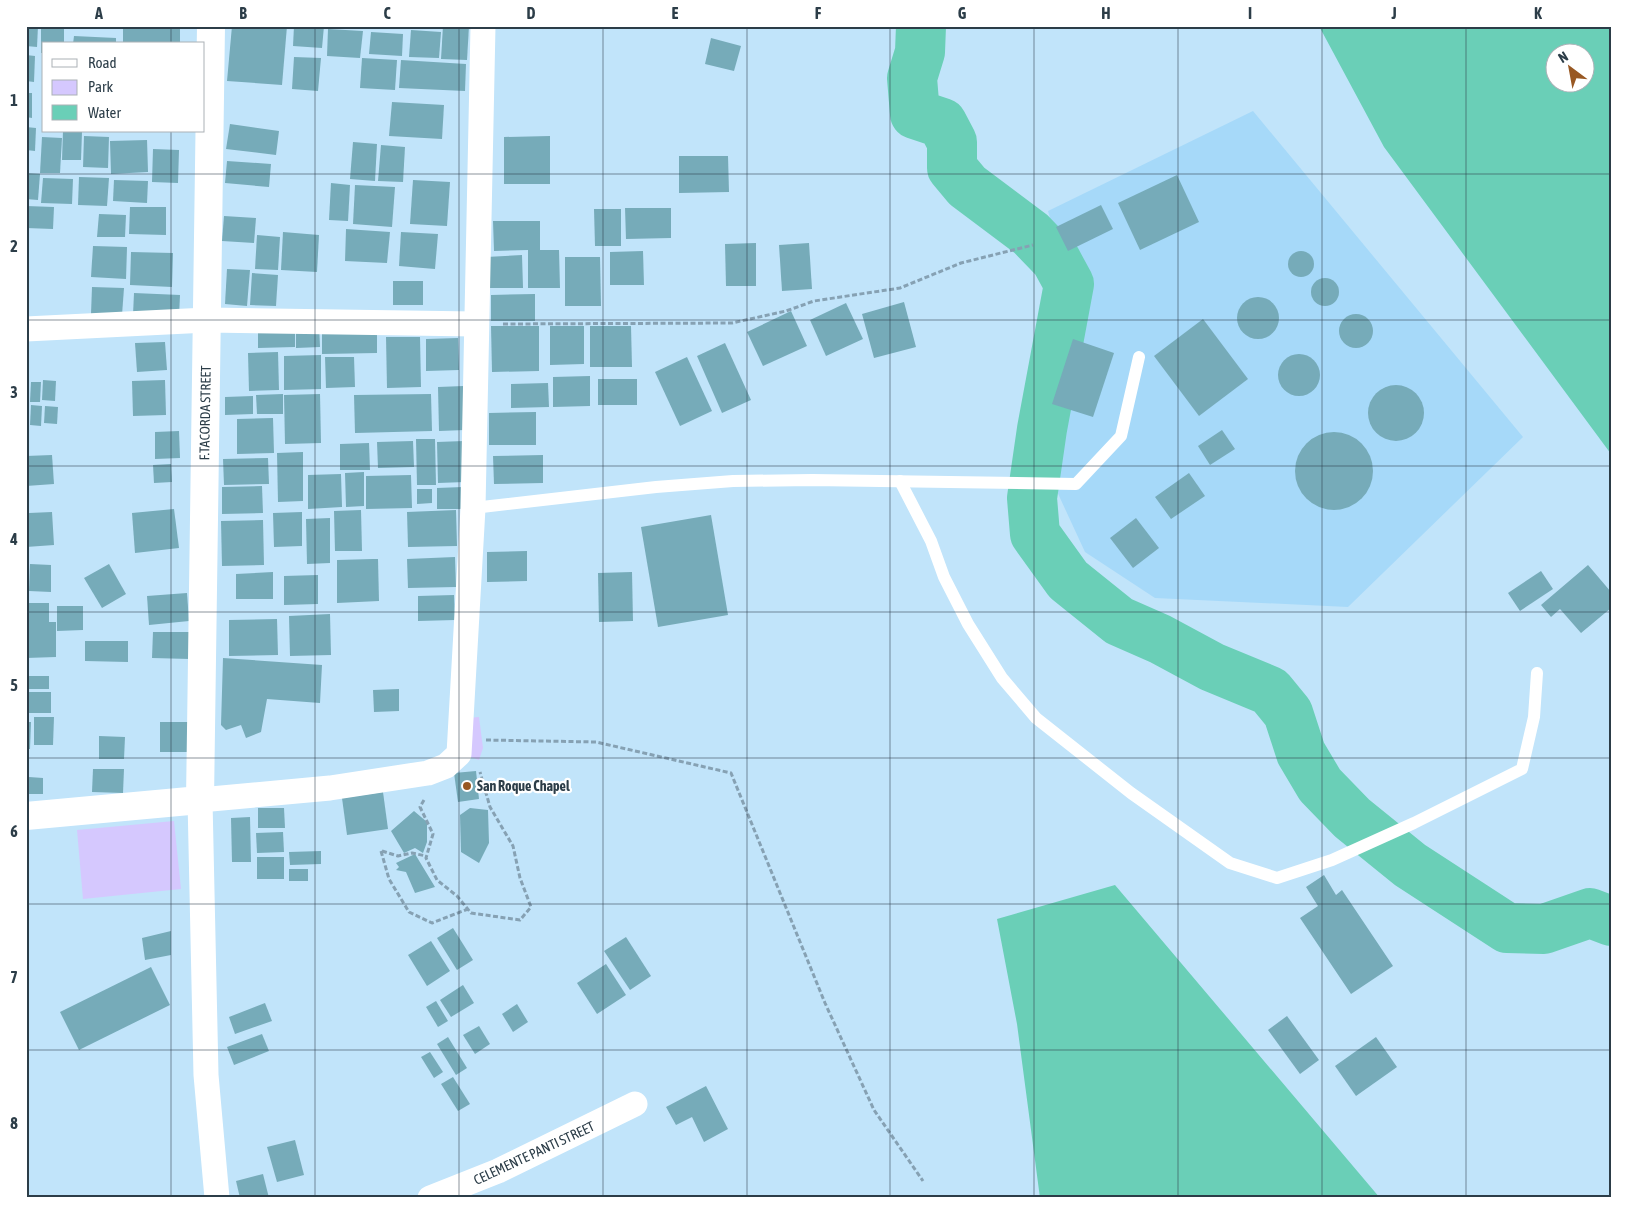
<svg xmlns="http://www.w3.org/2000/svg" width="1637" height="1224" font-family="'Asap Condensed',sans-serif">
<rect width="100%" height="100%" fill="#c1e4fa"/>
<polygon fill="#a6d9f9" points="1253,111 1523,437 1348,607 1155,598 1085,552 1054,485 1052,404 1069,284 1048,211"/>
<g fill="#d5c8fe">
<polygon points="479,717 483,748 479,760 465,755 468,718"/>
<polygon points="174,821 181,889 83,899 77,830"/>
</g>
<g fill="#6acfb7" fill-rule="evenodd">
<path d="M1319,26H1611V454L1384,147ZM1554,52H1584V82H1554Z"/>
<polygon points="1115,885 1380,1198 1040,1198 1017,1024 997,919"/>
</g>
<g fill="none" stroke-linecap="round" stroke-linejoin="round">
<polyline stroke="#6acfb7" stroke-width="50" points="921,26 920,52 912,78 915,114 942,123 952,142 952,168 967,186 1031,234 1056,260 1069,284 1042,429 1032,498 1035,534 1068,580 1119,621 1160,639 1212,667 1270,691 1288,713 1301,753 1320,785 1352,818 1410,865 1507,928 1544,929 1590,913 1611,921"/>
</g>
<g fill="#76abb9">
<polygon points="26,26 38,26 37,47 26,46"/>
<polygon points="41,26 64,26 64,44 44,44 44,53 41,53"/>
<rect x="123" y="26" width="57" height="18"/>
<polygon points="232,26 287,26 282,85 227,81"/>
<polygon points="294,26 324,26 322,48 293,46"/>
<polygon points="443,26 469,26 467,60 441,59"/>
<polygon points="564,26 600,26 600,29"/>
<polygon points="328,29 363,31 360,58 327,56"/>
<polygon points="411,30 441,32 439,58 409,57"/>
<polygon points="371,32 403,34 402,56 369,54"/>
<polygon points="74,36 116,38 116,44 73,44"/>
<polygon points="711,38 741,46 734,71 705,64"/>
<polygon points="26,55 35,56 34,82 26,81"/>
<polygon points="294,57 321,58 318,91 292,89"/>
<polygon points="362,58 397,60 395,90 360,88"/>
<polygon points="401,60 466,64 465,91 399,88"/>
<polygon points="26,93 32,93 32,118 26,117"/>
<polygon points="392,102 444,105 442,139 389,136"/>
<polygon points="230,124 279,131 276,155 226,149"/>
<polygon points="26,127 36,128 35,151 26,150"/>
<polygon points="63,131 82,132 81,160 62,160"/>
<polygon points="84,136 109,137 108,168 83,167"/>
<polygon points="550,136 550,184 504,184 504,137"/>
<polygon points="42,137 62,138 60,173 40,173"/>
<polygon points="147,140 148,172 111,174 110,141"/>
<polygon points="353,142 377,144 375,181 350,179"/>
<polygon points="381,145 405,147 403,182 378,181"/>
<polygon points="153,149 179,150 178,183 152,182"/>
<polygon points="679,156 728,156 729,192 679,193"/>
<polygon points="227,161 271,164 269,187 225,183"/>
<polygon points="26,173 40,174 38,200 26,199"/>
<polygon points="1177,175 1199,222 1140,250 1118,203"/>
<polygon points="79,177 109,178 107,206 78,205"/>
<polygon points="43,178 73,179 72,204 41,203"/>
<polygon points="114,180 148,181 147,203 113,201"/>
<polygon points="413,180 450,182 447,226 410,224"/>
<polygon points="331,183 350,185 348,221 329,220"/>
<polygon points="355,185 395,187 392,227 353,224"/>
<polygon points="1101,205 1113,229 1068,251 1056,227"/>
<polygon points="26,206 54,207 53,229 26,228"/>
<polygon points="130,207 166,207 166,235 129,234"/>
<polygon points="625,208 671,208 671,238 626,239"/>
<polygon points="594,209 621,209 621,246 595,246"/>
<polygon points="99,214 126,215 125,237 97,237"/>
<polygon points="224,216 256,218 254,243 222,241"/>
<polygon points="493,221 540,221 540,250 559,250 560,288 528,288 528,250 494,251"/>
<polygon points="346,229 390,232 387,263 345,261"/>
<polygon points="283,232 319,235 317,272 281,270"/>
<polygon points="401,232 438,234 435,269 399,266"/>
<polygon points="257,235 280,237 278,270 255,269"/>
<polygon points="756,243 756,286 726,286 725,244"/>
<polygon points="809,243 812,289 782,291 779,245"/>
<polygon points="93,246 127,247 126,279 91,277"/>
<circle cx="1301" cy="264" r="13"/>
<polygon points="643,251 644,285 610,285 610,252"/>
<polygon points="131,252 173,253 172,287 130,285"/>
<polygon points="522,255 523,288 488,288 486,257"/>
<polygon points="565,257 600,257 601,306 565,306"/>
<polygon points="227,269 250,270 247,306 225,304"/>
<polygon points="252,273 278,275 276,306 250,305"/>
<circle cx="1325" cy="292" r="14"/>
<rect x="393" y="281" width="30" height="24"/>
<polygon points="92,287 124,288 122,315 91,314"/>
<polygon points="134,293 180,295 179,317 133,315"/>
<polygon points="535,294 535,321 491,321 491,295"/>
<circle cx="1258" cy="318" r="21"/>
<polygon points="904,302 916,347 874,358 862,314"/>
<polygon points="846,303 863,339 826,356 810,320"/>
<polygon points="791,311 807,346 763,366 747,332"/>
<circle cx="1356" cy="331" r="17"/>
<polygon points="1203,319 1248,379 1199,416 1154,356"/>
<polygon points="319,323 320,347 296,348 296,324"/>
<polygon points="377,325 377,353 322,354 322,326"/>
<polygon points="491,326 539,326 539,371 492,372"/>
<polygon points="550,326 584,326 584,364 550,365"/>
<polygon points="590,326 631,326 632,367 590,367"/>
<polygon points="295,328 295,347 258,348 258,329"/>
<polygon points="386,337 420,337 421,387 387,388"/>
<polygon points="458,338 459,370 426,371 426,339"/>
<polygon points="1073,339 1114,353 1093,417 1052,404"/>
<polygon points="165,342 167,370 137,372 135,343"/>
<polygon points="725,343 751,400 722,413 697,356"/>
<polygon points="278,352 279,390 249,391 248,353"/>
<circle cx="1299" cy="375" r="21"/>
<polygon points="321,355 321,389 284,390 284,356"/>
<polygon points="325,357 354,357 355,387 326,388"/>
<polygon points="687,357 712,411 680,426 655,372"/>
<polygon points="590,376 590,406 553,407 553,377"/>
<rect x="598" y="379" width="39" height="26"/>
<polygon points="43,380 56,381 55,401 42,400"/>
<polygon points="165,380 166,415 133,416 132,381"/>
<polygon points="31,382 41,382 40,402 30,402"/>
<polygon points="548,383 549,407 511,408 511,384"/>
<circle cx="1396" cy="413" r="28"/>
<polygon points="464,386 465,430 439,431 438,387"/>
<polygon points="283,394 283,414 257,414 256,395"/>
<polygon points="320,394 321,443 285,444 284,395"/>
<polygon points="431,394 432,431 355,433 354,395"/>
<polygon points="253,396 253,414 225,415 225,397"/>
<polygon points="31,405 42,406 41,426 30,425"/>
<polygon points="45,406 58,407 57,424 44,423"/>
<polygon points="536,412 536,445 489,445 489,413"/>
<polygon points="273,418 274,453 237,454 237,419"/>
<polygon points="1222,430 1235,449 1210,465 1198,446"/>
<polygon points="179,431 180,458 155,459 155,432"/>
<circle cx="1334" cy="471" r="39"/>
<polygon points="416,439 435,439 436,485 417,485"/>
<polygon points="413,441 414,467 378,468 377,442"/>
<polygon points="464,441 465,482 438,483 437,442"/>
<polygon points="369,443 370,470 340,470 340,444"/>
<polygon points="303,452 303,501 278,502 277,453"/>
<polygon points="52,455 54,484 26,486 26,456"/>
<polygon points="543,455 543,483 494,484 493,456"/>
<polygon points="268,458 269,484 224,485 223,459"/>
<polygon points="171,464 172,482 154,483 153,465"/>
<polygon points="364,472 364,506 346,507 345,473"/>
<polygon points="1189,473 1205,496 1171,519 1155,497"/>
<polygon points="341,474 342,507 308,509 308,475"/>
<polygon points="411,475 412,508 366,509 366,476"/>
<polygon points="262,486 263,513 222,514 222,487"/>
<polygon points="463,487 463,509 437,509 437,488"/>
<polygon points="417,489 432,489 432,503 417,504"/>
<polygon points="28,504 29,513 52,512 54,545 26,547 26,505"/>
<polygon points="174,509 179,548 135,553 132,513"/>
<polygon points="361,510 362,551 335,551 334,511"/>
<polygon points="456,510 457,546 408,547 407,512"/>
<polygon points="302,512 302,546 274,547 273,513"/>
<polygon points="711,515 728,615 658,627 641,527"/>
<polygon points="330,518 330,563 307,564 306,519"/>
<polygon points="1136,518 1159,548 1133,568 1110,538"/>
<polygon points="263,520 264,565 222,566 221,521"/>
<polygon points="527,551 527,581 487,582 487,552"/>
<polygon points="455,557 456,587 408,588 407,559"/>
<polygon points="373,559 378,559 379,601 337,603 337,560"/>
<polygon points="30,564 51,565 51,592 29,591"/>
<polygon points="109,564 126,594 102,608 84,578"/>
<polygon points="1588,565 1611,592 1611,608 1581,633 1560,609 1551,617 1541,605"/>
<polygon points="1541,571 1553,589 1520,611 1508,593"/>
<polygon points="273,572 273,599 236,599 236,574"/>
<polygon points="632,572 633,621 599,622 598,573"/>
<polygon points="318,575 318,604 284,605 284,576"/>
<polygon points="187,593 189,621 149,625 147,596"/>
<polygon points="454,595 455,620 418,621 418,596"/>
<polygon points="26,603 49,603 49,622 56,622 56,657 26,658"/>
<polygon points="57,606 83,606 83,630 57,631"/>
<polygon points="330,614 331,655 290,656 289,616"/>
<polygon points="277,619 278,655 229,656 229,620"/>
<polygon points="153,632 191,632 190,659 152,658"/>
<polygon points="85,641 128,641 128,662 85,661"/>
<polygon points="223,658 322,665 320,703 267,699 261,732 246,738 241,725 226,730 221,725"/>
<rect x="26" y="676" width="23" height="13"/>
<polygon points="399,689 399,711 374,712 373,690"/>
<rect x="26" y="692" width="25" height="21"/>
<polygon points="34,717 54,717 53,745 34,745"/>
<polygon points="26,722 31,722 30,749 26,749"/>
<polygon points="160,722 193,722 192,752 160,752"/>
<polygon points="99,736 125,737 124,759 99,759"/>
<polygon points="93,769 124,769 123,793 92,792"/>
<polygon points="476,771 479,799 458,802 454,773"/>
<polygon points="29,777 43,778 43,794 28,794"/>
<polygon points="383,792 388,829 347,835 342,798"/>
<polygon points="258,808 284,808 285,828 258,828"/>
<polygon points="470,808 488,810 489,843 479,863 461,852 460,815"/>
<polygon points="414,811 427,822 427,842 423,853 415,848 404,853 391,831"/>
<polygon points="250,817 251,862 232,862 231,818"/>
<polygon points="283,832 284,852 257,853 256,833"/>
<polygon points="321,851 321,864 290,865 289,852"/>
<polygon points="415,854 435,887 415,893 406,872 396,870 399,867 396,863"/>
<rect x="257" y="857" width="27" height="22"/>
<rect x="289" y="869" width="19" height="12"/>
<polygon points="1324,875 1336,895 1342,890 1393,966 1351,994 1300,918 1318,906 1306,887"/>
<polygon points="453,928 473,960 457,970 437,938"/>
<polygon points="171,931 171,955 145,960 142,938"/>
<polygon points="626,937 651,976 630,990 604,951"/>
<polygon points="431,941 450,971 427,986 408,955"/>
<polygon points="606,964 626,995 597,1014 577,983"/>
<polygon points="151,967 170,1005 79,1050 60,1012"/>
<polygon points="463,985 474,1003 451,1017 440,1000"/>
<polygon points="436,1001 448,1021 438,1027 426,1007"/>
<polygon points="265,1003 272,1021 235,1034 229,1017"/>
<polygon points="517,1004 528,1022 513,1032 502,1014"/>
<polygon points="1287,1016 1319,1060 1300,1074 1268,1030"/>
<polygon points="479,1026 490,1044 475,1054 463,1035"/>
<polygon points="262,1034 269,1051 234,1065 227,1047"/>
<polygon points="448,1037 467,1068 456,1075 437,1044"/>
<polygon points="1376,1037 1397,1067 1356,1096 1335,1066"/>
<polygon points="430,1052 443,1072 434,1078 421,1057"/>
<polygon points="453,1077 470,1104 458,1111 441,1084"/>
<polygon points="706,1086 728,1129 704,1142 692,1117 676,1125 666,1107"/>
<polygon points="295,1140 304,1175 277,1182 267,1147"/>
<polygon points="263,1174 269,1198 240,1198 236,1181"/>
</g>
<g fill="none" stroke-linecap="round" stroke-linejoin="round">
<g stroke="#86a1b3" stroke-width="3" stroke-dasharray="5 2.5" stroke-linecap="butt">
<polyline points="503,324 732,323 786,311 814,301 900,288 961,263 1033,245"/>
<polyline points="486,740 596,742 731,773 825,1003 874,1110 923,1181"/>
<polyline points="424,800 420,807 433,834 426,858 437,880 457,896 471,913 520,920 531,907 520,878 513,846 490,807 480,772"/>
<polyline points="381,851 389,879 409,912 432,923 468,909"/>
<polyline points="382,851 398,856 412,853 426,856"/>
</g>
<g stroke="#fff" stroke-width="12">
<polyline points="900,481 931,541 944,577 968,624 1002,678 1036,718 1131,793 1230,863 1277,878 1332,860 1414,823 1522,769 1534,717 1537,673"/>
<polyline points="473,508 656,487 733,481 812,480 1076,484 1121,436 1139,357"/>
</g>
<g stroke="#fff" stroke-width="25">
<polyline points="26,329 207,320 475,324"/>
<polyline points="217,1198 206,1075 200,800 330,788 428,773 446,766 459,754 473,508 483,26"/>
<polyline points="430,1198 498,1171 635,1104"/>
</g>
<polyline stroke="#fff" stroke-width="28" points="26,816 200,800 211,26"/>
</g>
<path fill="none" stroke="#2c3d48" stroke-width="1" stroke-opacity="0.55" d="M171,26V44M315,26V1198M459,26V1198M603,26V1198M747,26V1198M890,26V1198M1034,26V1198M1178,26V1198M1322,26V1198M1466,26V1198M171,131V1198M26,174H1611M26,320H1611M26,466H1611M26,612H1611M26,758H1611M26,904H1611M26,1050H1611"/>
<circle fill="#985823" stroke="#fff" stroke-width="2" cx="467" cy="786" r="5"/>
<g text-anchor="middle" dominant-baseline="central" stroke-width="4.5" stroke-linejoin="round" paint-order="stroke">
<g font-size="14" fill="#2c3d48" stroke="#fff">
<text transform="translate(205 413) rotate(-89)">F.TACORDA STREET</text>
<text transform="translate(534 1153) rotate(-25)">CELEMENTE PANTI STREET</text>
</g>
<g font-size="14" font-weight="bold" fill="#2c3d48" stroke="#fff" text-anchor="start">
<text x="477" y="786">San Roque Chapel</text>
</g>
</g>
<rect width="1637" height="1224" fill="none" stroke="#ffffff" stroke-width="55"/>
<rect x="42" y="42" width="162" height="90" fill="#ffffff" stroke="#abb1b6"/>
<rect x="52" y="59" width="25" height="8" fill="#ffffff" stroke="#abb1b6"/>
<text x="88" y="68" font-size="15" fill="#2c3d48">Road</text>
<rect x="52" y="80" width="25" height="15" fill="#d5c8fe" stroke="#abb1b6"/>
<text x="88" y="92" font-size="15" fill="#2c3d48">Park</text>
<rect x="52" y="105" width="25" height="15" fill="#6acfb7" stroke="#abb1b6"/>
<text x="88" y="118" font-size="15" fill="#2c3d48">Water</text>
<g transform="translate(1570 68) rotate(328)"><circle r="24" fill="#ffffff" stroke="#abb1b6"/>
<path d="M0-4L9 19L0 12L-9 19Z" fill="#985823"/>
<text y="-8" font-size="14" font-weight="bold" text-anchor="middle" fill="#2c3d48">N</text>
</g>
<rect x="28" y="28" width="1582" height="1168" fill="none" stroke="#2c3d48" stroke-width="2"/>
<g font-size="16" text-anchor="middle" font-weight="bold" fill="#2c3d48">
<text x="99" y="19">A</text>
<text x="243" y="19">B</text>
<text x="387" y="19">C</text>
<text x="531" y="19">D</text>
<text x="675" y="19">E</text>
<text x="818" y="19">F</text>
<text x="962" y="19">G</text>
<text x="1106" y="19">H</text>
<text x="1250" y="19">I</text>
<text x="1394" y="19">J</text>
<text x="1538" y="19">K</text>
<text x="14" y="106">1</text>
<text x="14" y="252">2</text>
<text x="14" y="398">3</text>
<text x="14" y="545">4</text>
<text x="14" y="691">5</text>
<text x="14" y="837">6</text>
<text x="14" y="983">7</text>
<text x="14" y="1129">8</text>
</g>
</svg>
